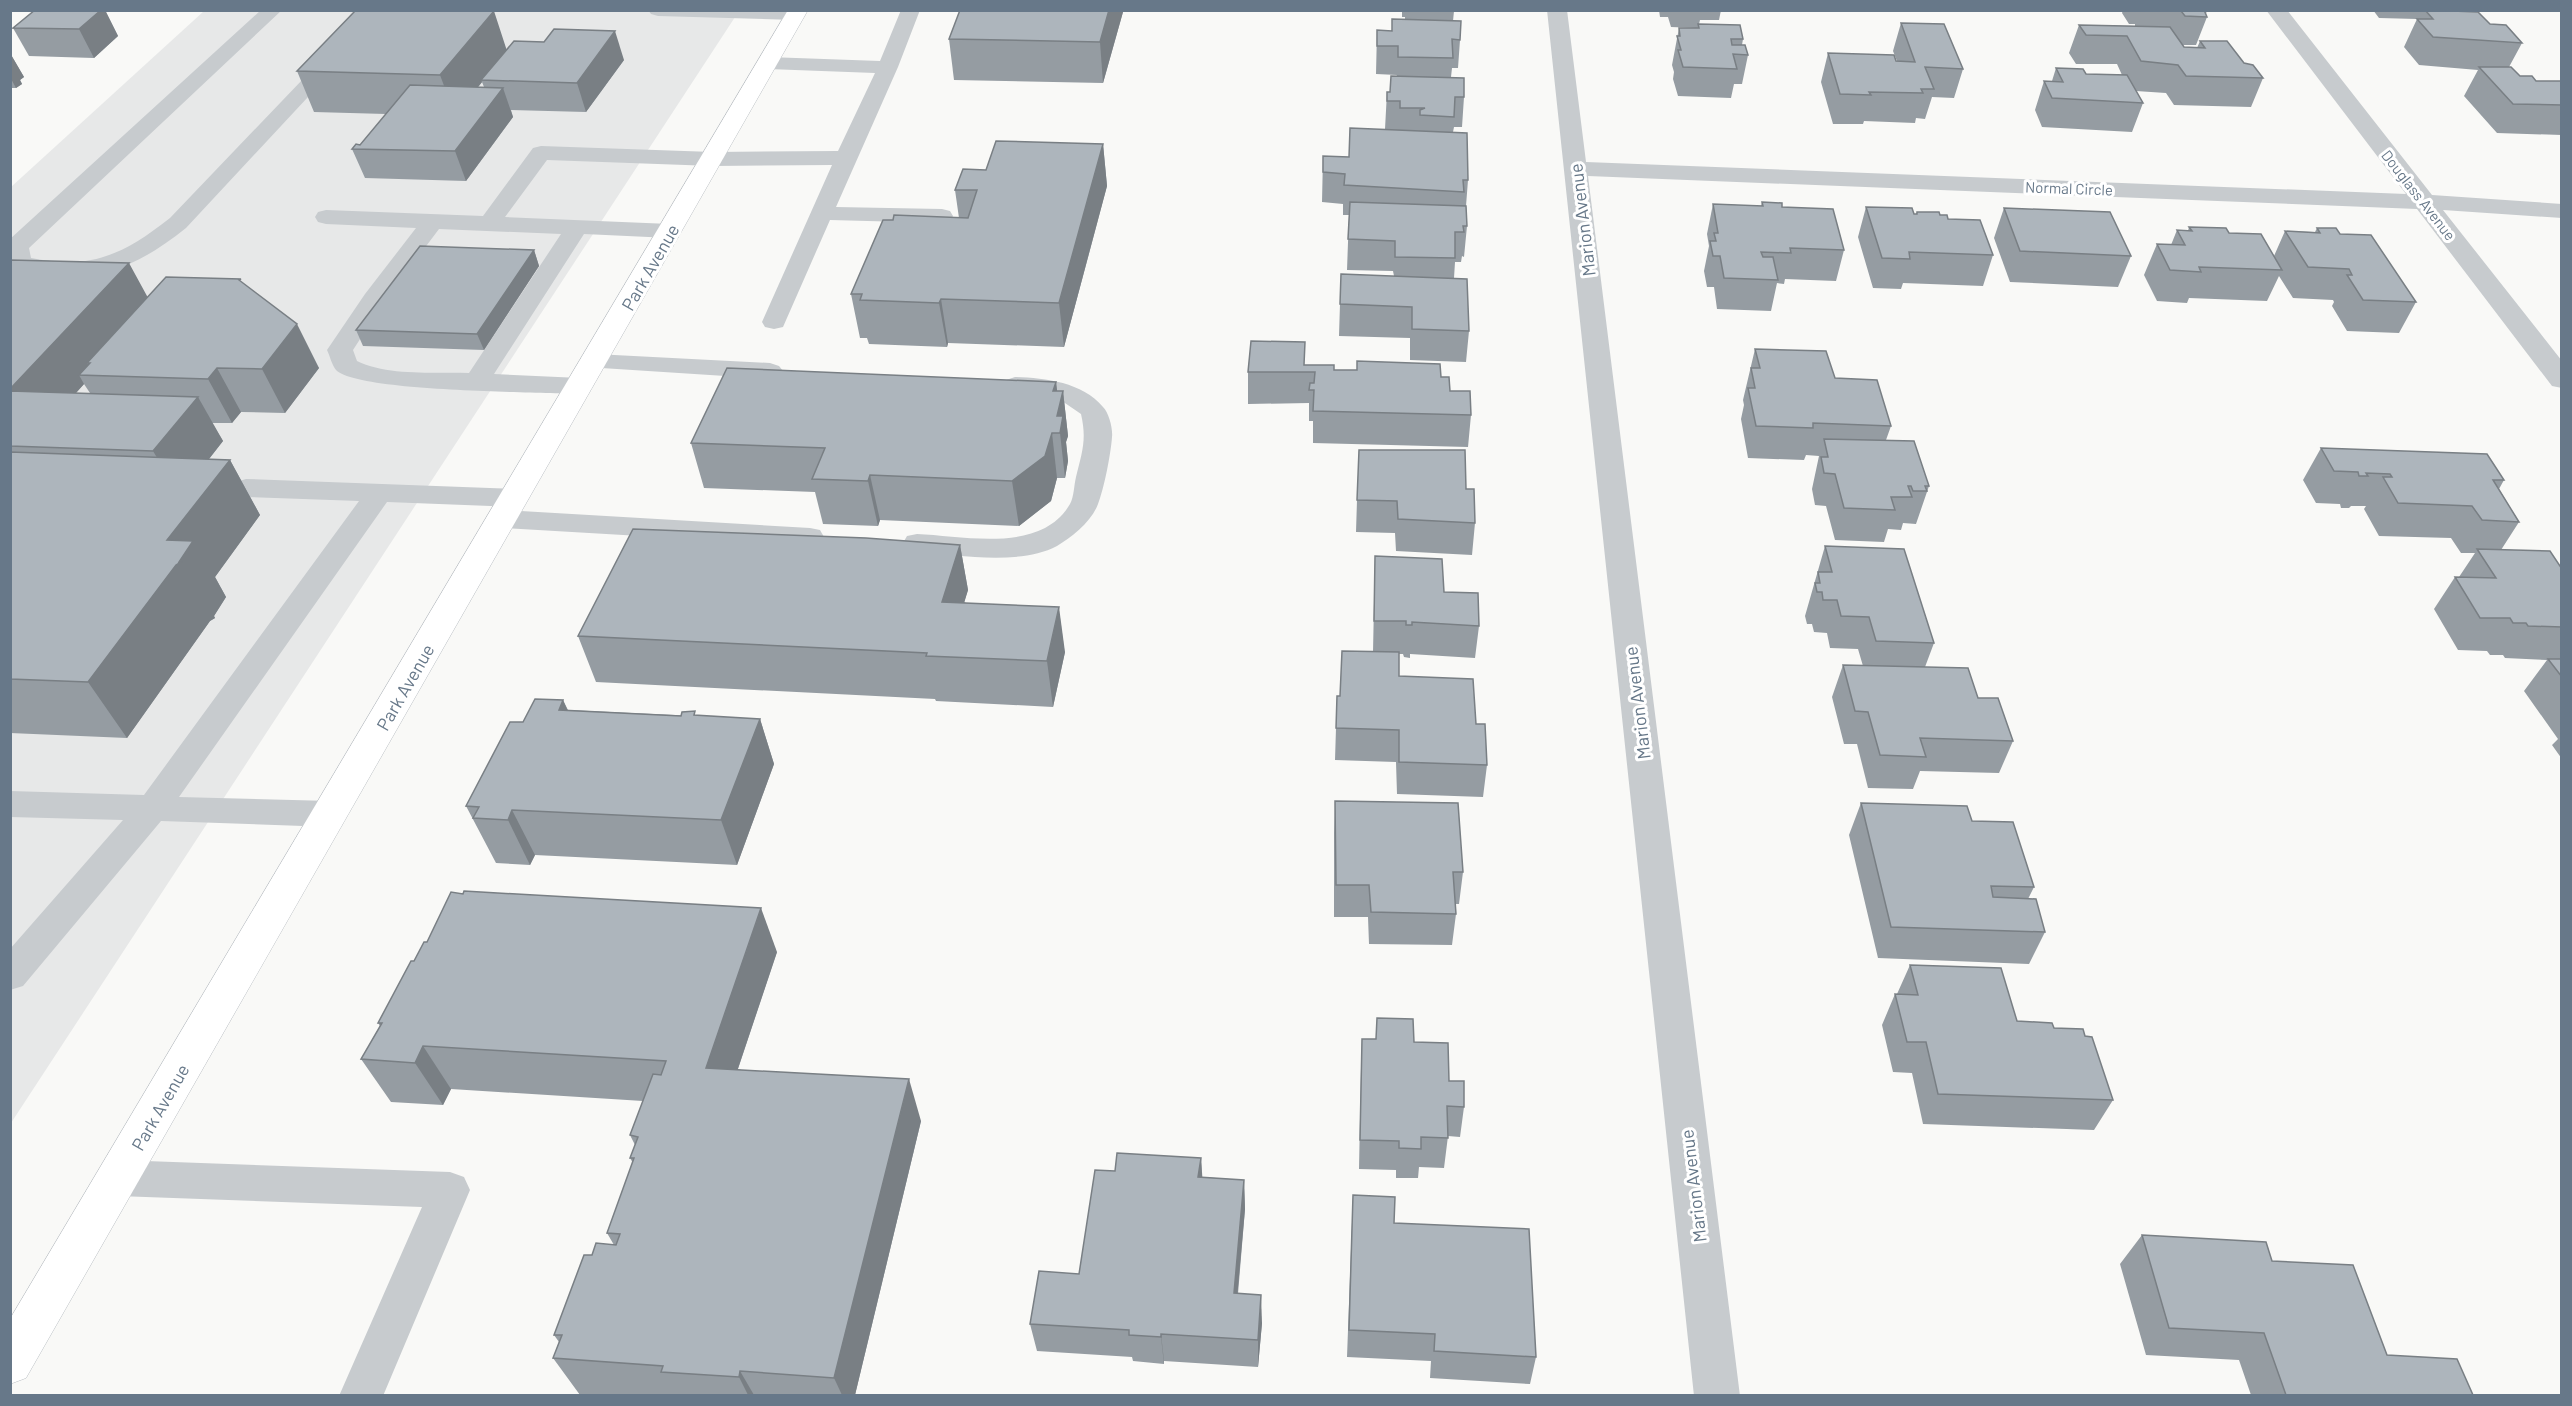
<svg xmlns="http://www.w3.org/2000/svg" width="2572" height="1406" font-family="Barlow,sans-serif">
<rect width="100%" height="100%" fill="#f9f9f7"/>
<polygon fill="#e7e8e8" points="204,11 739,11 11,1123 11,187"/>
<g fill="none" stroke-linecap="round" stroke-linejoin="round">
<g stroke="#b9bec3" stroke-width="1">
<polygon id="secondary" points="788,10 808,10 26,1378 10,1384 10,1319"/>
</g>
<g fill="#c7cbce" fill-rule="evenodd">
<path d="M261,10H282L29,248L31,258C91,270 123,255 170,218L369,10H389L186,228C127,275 85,286 12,268L10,239Z"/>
<path d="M901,10H920L898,67L836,207L942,209L950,211L953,216L950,221L942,223L830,220L783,327L774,329L765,327L762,322L832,165L713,166L547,160L505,217L670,224L678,226L682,231L678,236L670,238L584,234L494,374L580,378L589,380L593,386L589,392L580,394C538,392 363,392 337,371C332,366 330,356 327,350L365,294L416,228L326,224L318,222L315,217L318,212L326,210L483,216L533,148L541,146L713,152L838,151L875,73L768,69L761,67L758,63L761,59L768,57L880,61ZM439,229L561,234L469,373C435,372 387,376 357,361L353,350L384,302Z"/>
<polygon points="595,354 770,363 779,366 783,371 779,376 770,379 586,367 582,362 586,357"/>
<path d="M1015,377C1045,378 1082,382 1103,407C1109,413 1113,429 1112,437C1111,453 1104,489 1098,504C1092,521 1072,537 1057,546C1019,566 958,555 917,552L907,550L903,543L907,536L917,534C965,536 1041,554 1070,504C1074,497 1074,485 1076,477C1082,452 1087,440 1081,414L1062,401L1040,394L1006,390L1002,385L1006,380Z"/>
<polygon points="246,479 515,489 525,492 529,498 525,504 515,507 387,502 179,797 331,801 343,805 348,814 343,823 331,827 161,821 23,986 10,990 10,949 123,820 10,817 10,791 144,795 359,501 246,497 236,494 232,488 236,482"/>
<polygon points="502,510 810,528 820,530 824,537 820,544 810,546 502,528 492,525 488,519 492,513"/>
<polygon points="118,1160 450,1172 464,1177 470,1190 383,1396 339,1396 422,1207 118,1196 104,1191 98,1178 104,1165"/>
</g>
<g fill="#c7cbce" fill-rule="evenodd">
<polygon points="648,10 804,10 806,14 803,18 796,20 658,16 651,14"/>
<polygon points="1547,10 1567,10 1586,162 2406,194 2266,10 2287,10 2432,195 2562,204 2562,218 2443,210 2562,361 2562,388 2552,386 2417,209 1588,176 1740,1396 1694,1396"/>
</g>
<use href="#secondary" fill="#fff" fill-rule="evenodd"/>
</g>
<g fill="#959ca2" fill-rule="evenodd">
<polygon points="35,10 105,10 118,36 94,58 29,56 13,28"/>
<polygon points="1402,10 1460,10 1454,11 1453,21 1460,40 1458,68 1452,68 1451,77 1464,97 1462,127 1454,127 1453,132 1468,180 1466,206 1467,226 1464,257 1462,256 1461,262 1455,262 1454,278 1469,331 1466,362 1410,360 1410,338 1339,336 1340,304 1394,276 1393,271 1347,270 1349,215 1343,215 1343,204 1322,202 1323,156 1349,157 1385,129 1387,92 1390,92 1397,75 1376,74 1377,30 1392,31 1392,19 1405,19 1405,17 1402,17"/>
<polygon points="1659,10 1721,10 1719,20 1700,20 1699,24 1743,39 1742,45 1748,55 1742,84 1734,84 1731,98 1678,96 1673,79 1674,72 1672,65 1679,28 1696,28 1671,27 1668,17 1660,17"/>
<polygon points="2123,10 2207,10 2206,14 2207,17 2196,45 2183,45 2184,47 2197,48 2200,41 2244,63 2263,78 2251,107 2174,105 2166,93 2136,91 2143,103 2132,132 2042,127 2035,110 2044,81 2052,81 2056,68 2086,74 2122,75 2117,64 2076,64 2069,53 2079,25 2135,26 2135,24 2129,24 2122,13"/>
<polygon points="2373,10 2456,10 2490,24 2522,43 2509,67 2520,76 2536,81 2562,82 2562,135 2497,133 2464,96 2478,70 2419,65 2404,47 2417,19 2379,18"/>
<polygon points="1123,12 1103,83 954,80 949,39"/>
<polygon points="1901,23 1963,69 1954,98 1932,97 1925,119 1916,118 1915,123 1864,121 1863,124 1833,124 1821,82 1828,53 1897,61 1893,51"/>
<path d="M507,49L624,60L586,112L511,110L513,117L466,181L365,178L352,149L360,145L386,114L314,112L297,71ZM482,82L484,87H478L479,86Z"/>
<polygon points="10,53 24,77 20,80 22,84 16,88 10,88"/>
<polygon points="1103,144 1107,186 1064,347 948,343 947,347 869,344 867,338 860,338 851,294 893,220 959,218 955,190 986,170"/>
<polygon points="1762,202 1782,207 1844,250 1836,281 1785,279 1784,284 1777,283 1771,311 1717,309 1714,287 1707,287 1704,271 1709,246 1707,234 1713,204 1761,206"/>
<polygon points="1866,207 1914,214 1916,214 1917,212 1940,215 1948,219 1993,255 1983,286 1903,283 1901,289 1873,288 1858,237"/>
<polygon points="2004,208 2131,256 2118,287 2010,282 1994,238"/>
<polygon points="2189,227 2229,233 2274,256 2285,231 2315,232 2317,228 2340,234 2416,302 2399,333 2347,331 2332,306 2334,302 2333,300 2293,298 2279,276 2267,301 2189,298 2187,303 2157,301 2144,275 2157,244 2171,245 2177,230 2188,231"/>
<polygon points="534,250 539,266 484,350 363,346 356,330"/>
<path d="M10,260L147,297L243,283L319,368L285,413L241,412L232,423H212L223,441L209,459L230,460L260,515L215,577L226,597L214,616L215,618L210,621L127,738L10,733ZM84,384L90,393H76Z"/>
<polygon points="1755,349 1835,378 1891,426 1886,440 1929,486 1916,524 1903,523 1901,530 1888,529 1884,542 1835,540 1826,506 1815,505 1812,489 1819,456 1806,455 1804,460 1748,458 1741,419 1744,405 1743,400"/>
<polygon points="1305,365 1334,370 1441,377 1450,391 1471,415 1468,447 1313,443 1313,421 1309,421 1309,403 1248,404 1248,372"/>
<polygon points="1056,382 1057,391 1063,391 1068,436 1066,442 1068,461 1065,478 1057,478 1051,501 1019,526 880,520 878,526 823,524 815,492 704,488 691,443"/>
<polygon points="2321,448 2504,480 2499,489 2519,522 2501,550 2562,569 2562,759 2552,745 2558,739 2524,691 2547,660 2505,658 2503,655 2490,655 2487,651 2458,650 2434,609 2455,577 2459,577 2475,553 2461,553 2451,538 2379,536 2364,509 2366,506 2351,506 2349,508 2341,508 2340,504 2316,503 2303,480"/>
<polygon points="1466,489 1475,523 1472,555 1396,551 1395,533 1356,532 1357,500"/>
<polygon points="960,545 968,590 964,602 1065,652 1053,707 936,701 935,699 596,682 578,636"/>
<polygon points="1825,546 1934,643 1925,667 1978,698 2013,741 1999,773 1920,771 1913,789 1868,788 1857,744 1844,744 1832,697 1843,665 1863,666 1858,649 1830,648 1827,633 1814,632 1812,624 1807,624 1805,616"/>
<polygon points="1375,556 1444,592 1479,626 1475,658 1410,654 1410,658 1404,657 1403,654 1399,654 1399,676 1476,724 1487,765 1483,797 1397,794 1396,762 1335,760 1337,696 1340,696 1373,652"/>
<polygon points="563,700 568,710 760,719 774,764 737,865 535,855 530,865 496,863 466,806 523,722"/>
<polygon points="1335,801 1463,872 1459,904 1455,904 1456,914 1452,945 1369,944 1368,917 1334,917 1334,833"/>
<polygon points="1861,803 1972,821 2034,887 2028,899 2045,932 2029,964 1878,958 1849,835"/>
<polygon points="777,952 738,1069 921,1121 855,1395 580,1395 553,1358 559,1342 554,1335 592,1255 614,1245 607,1233 633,1163 630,1158 635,1145 630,1135 643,1101 451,1089 443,1105 391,1102 361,1059 380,1026 378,1023"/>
<polygon points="1910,965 2017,1021 2054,1028 2085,1036 2113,1100 2094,1130 1923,1124 1912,1073 1893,1072 1882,1025 1895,994 1897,994"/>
<polygon points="1362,1039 1414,1042 1449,1081 1464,1107 1460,1137 1448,1136 1444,1168 1419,1167 1418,1178 1396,1178 1396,1170 1359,1169 1361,1069"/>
<polygon points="1201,1158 1202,1177 1244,1180 1245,1209 1238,1294 1262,1323 1258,1367 1164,1361 1164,1364 1133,1361 1132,1357 1037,1351 1030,1324 1079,1274 1115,1171"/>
<polygon points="1353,1195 1394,1223 1536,1357 1530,1384 1430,1378 1431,1361 1347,1357"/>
<polygon points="2142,1235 2272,1261 2387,1355 2473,1395 2251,1395 2239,1360 2146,1355 2120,1264"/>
</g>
<g fill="#797f84">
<polygon points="101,10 105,10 118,36 94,58 79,29"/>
<polygon points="1109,10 1123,10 1123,12 1103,83 1100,42"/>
<polygon points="494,11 507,51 481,80 482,82 455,115 440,75"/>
<polygon points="615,31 624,60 586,112 577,83"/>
<polygon points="10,53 24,77 20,80 22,84 16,88 10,77"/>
<polygon points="503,88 513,117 466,181 455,151"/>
<polygon points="1103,144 1107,186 1064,347 1059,303"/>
<polygon points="534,250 539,266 484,350 477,334"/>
<polygon points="129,263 153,307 90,363 87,363 94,373 79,375 84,384 37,436 10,394 10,389"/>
<polygon points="941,299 948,343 947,347 939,303"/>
<polygon points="297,324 319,368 285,413 262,369"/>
<polygon points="217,368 241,412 232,423 208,379"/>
<polygon points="1056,382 1059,406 1063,391 1068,436 1066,442 1068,461 1065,478 1060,433 1053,391"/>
<polygon points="198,397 223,441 180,496 153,451"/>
<polygon points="1052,433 1057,478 1051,501 1019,526 1012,481"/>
<polygon points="230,460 260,515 215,577 226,597 214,616 215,618 210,621 127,738 88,682 167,540"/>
<polygon points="870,475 880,520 878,526 868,481"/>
<polygon points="960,545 968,590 951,647 942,602"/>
<polygon points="1059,607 1065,652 1053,707 1047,661"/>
<polygon points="563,700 583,746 559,710"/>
<polygon points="760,719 774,764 737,865 721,820"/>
<polygon points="512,810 535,855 530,865 508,820"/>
<polygon points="761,908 777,952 724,1110 706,1068"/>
<polygon points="423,1046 451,1089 443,1105 415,1063"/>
<polygon points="909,1079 921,1121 855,1395 842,1395 834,1378"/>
<polygon points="1201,1158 1203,1187 1198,1177"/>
<polygon points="1244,1180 1245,1209 1235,1321 1234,1293"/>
<polygon points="1261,1295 1262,1323 1258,1367 1258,1340"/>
<polygon points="1161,1334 1164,1361 1164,1364 1161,1337"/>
<polygon points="740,1371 754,1395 748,1395 739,1377"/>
</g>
<g fill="#adb5bc" stroke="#797f84" stroke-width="1.5">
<polygon points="35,10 101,10 79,29 13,28"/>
<polygon points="356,10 478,10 494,11 440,75 297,71"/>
<polygon points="960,10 1109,10 1100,42 949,39"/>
<polygon points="2425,10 2478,12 2490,24 2506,25 2522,43 2433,37 2417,19 2433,19"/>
<polygon points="2181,11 2204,10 2207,17 2185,16"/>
<polygon points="1392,19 1461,21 1460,40 1452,39 1453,58 1398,57 1398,46 1377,46 1377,30 1392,31"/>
<polygon points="1901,23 1944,24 1963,69 1925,67 1934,89 1921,89 1923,93 1869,92 1871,95 1840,94 1828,53 1894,55 1896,61 1915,62"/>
<polygon points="1698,24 1740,25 1743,39 1731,39 1732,45 1745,45 1748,55 1733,54 1737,69 1683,67 1678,50 1681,50 1677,36 1680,36 1679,28 1699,28"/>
<polygon points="2079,25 2170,27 2184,47 2205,48 2200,41 2227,41 2244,63 2253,65 2263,78 2186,76 2178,65 2141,61 2127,36 2086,35"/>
<polygon points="554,29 615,31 577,83 481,80 514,41 544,42"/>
<polygon points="2479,67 2511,67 2520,76 2532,76 2536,81 2561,81 2562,105 2513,104"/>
<polygon points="2056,68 2083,69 2086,74 2127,75 2143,103 2052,98 2044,81 2063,82"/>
<polygon points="1391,76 1464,78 1464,97 1455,97 1454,117 1420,115 1420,110 1425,108 1400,108 1400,101 1387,101 1387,92 1390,92"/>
<polygon points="410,85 503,88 455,151 352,149 356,144 360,145"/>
<polygon points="1350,128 1467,133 1468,180 1463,180 1464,192 1344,185 1345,174 1323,172 1323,156 1349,157"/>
<polygon points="996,141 1103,144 1059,303 941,299 939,303 860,300 862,294 851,294 883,220 893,220 894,215 968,218 977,190 955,190 963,169 986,170"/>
<polygon points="1350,202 1466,206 1467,226 1463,226 1464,232 1455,232 1455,258 1395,257 1395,241 1348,239"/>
<polygon points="1762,202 1782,203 1782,207 1833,209 1844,250 1790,248 1791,253 1761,252 1763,257 1773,257 1778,280 1724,278 1720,256 1713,256 1710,241 1716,241 1714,233 1718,233 1713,204 1763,206"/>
<polygon points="1866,207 1912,208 1914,214 1917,214 1917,212 1939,212 1940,215 1947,215 1948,219 1980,220 1993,255 1909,252 1910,259 1882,258"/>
<polygon points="2004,208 2110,212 2131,256 2020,251"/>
<polygon points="2189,227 2226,228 2229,233 2261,234 2282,270 2199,267 2201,272 2170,270 2157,244 2185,245 2177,230 2192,231"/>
<polygon points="2317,228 2336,228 2340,234 2371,235 2416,302 2363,300 2347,275 2352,275 2349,269 2308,267 2285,231 2320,233"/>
<polygon points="420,246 534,250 477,334 356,330"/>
<polygon points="10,260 129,263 10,389"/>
<polygon points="1341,274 1467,279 1469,331 1412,329 1412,307 1340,304"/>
<polygon points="166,277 241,279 239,280 297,324 262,369 217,368 208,379 79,375 90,363 87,363"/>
<polygon points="1251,341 1305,342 1304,365 1334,365 1334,370 1357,370 1357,361 1440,364 1441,377 1449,377 1450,391 1470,391 1471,415 1313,411 1314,390 1309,390 1310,383 1314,383 1315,372 1248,372"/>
<polygon points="1755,349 1826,351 1835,378 1877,380 1891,426 1813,423 1813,428 1756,426 1748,388 1755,388 1751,368 1760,368"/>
<polygon points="727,368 1056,382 1053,391 1063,391 1057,416 1063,416 1060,433 1052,433 1045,456 1012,481 870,475 868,481 812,479 825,448 691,443"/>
<polygon points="10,391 198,397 153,451 10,446"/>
<polygon points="1824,439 1914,441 1929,486 1925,486 1927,491 1913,491 1911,486 1908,486 1912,497 1891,497 1895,510 1844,508 1835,474 1824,473 1821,457 1828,457"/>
<polygon points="2321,448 2487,454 2504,480 2493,480 2519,522 2482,520 2472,506 2398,503 2383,477 2392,477 2390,474 2366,473 2368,476 2359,476 2358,472 2334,471"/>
<polygon points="1359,450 1465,450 1466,489 1474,489 1475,523 1398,519 1397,501 1357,500"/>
<polygon points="10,452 230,460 167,540 193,541 179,562 181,562 176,565 88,682 10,679"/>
<polygon points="633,529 866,538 960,545 942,602 1059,607 1047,661 926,656 927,653 578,636"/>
<polygon points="1825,546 1904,549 1934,643 1876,641 1869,617 1841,616 1837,600 1823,600 1822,592 1817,592 1815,583 1820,583 1818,572 1832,572"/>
<polygon points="2477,549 2550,551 2562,569 2562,627 2528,626 2526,623 2513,623 2510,618 2480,618 2455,577 2496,578"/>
<polygon points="1375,556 1442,559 1444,592 1478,593 1479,626 1412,622 1412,625 1406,625 1406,621 1374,621"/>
<polygon points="1342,651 1399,652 1399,676 1473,679 1476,724 1485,724 1487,765 1399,762 1399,730 1336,728 1337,696 1340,696"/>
<polygon points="2548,659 2562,659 2562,677"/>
<polygon points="1843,665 1968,668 1978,698 1998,698 2013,741 1920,738 1926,757 1880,755 1868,712 1855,711"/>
<polygon points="535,699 563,700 559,710 681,716 682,712 695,711 694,715 760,719 721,820 512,810 508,820 473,818 479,807 466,806 510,722 523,722"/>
<polygon points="1335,801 1458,803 1463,872 1453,872 1456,914 1371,912 1369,885 1336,885"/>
<polygon points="1861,803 1967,806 1972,821 2013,822 2034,887 1991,886 1993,897 2036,899 2045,932 1891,927"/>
<polygon points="464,891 761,908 706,1068 909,1079 834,1378 740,1371 739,1377 661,1372 663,1366 553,1358 562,1335 554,1335 584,1255 592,1255 596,1243 616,1245 620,1234 607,1233 634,1158 630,1158 638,1137 630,1135 653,1074 661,1075 666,1061 423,1046 415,1063 361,1059 382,1023 378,1023 411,961 414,961 424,942 427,942 451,892 463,894"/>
<polygon points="1910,965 2001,968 2017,1021 2052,1023 2054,1028 2083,1029 2085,1036 2092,1037 2113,1100 1938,1094 1926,1042 1907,1042 1895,994 1918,995"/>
<polygon points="1377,1018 1413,1019 1414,1042 1448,1043 1449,1081 1464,1081 1464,1107 1447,1106 1448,1138 1421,1137 1421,1149 1399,1148 1399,1141 1360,1140 1362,1039 1376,1039"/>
<polygon points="1117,1153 1201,1158 1198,1177 1244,1180 1234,1293 1261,1295 1258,1340 1161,1334 1161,1337 1129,1335 1129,1330 1030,1324 1039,1271 1079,1274 1095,1170 1115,1171"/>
<polygon points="1353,1195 1395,1197 1394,1223 1529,1229 1536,1357 1434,1351 1435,1334 1349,1330"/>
<polygon points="2142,1235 2266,1242 2272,1261 2353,1265 2387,1355 2457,1359 2473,1395 2286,1395 2264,1333 2169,1328"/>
</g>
<g text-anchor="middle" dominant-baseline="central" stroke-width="6" stroke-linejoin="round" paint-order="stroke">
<g font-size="15" fill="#677889" stroke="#fff">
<text transform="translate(2069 188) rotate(2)">Normal Circle</text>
<text transform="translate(2419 195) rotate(52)">Douglass Avenue</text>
</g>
<g font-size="18" fill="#677889" stroke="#fff">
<text transform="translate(1582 220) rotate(-97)">Marion Avenue</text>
<text transform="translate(650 267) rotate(-60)">Park Avenue</text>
<text transform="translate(405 687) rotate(-60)">Park Avenue</text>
<text transform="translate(1637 703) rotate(-97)">Marion Avenue</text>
<text transform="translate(160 1107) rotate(-60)">Park Avenue</text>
<text transform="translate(1693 1186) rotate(-97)">Marion Avenue</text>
</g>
</g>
<rect width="2572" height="1406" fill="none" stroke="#677889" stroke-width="24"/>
</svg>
